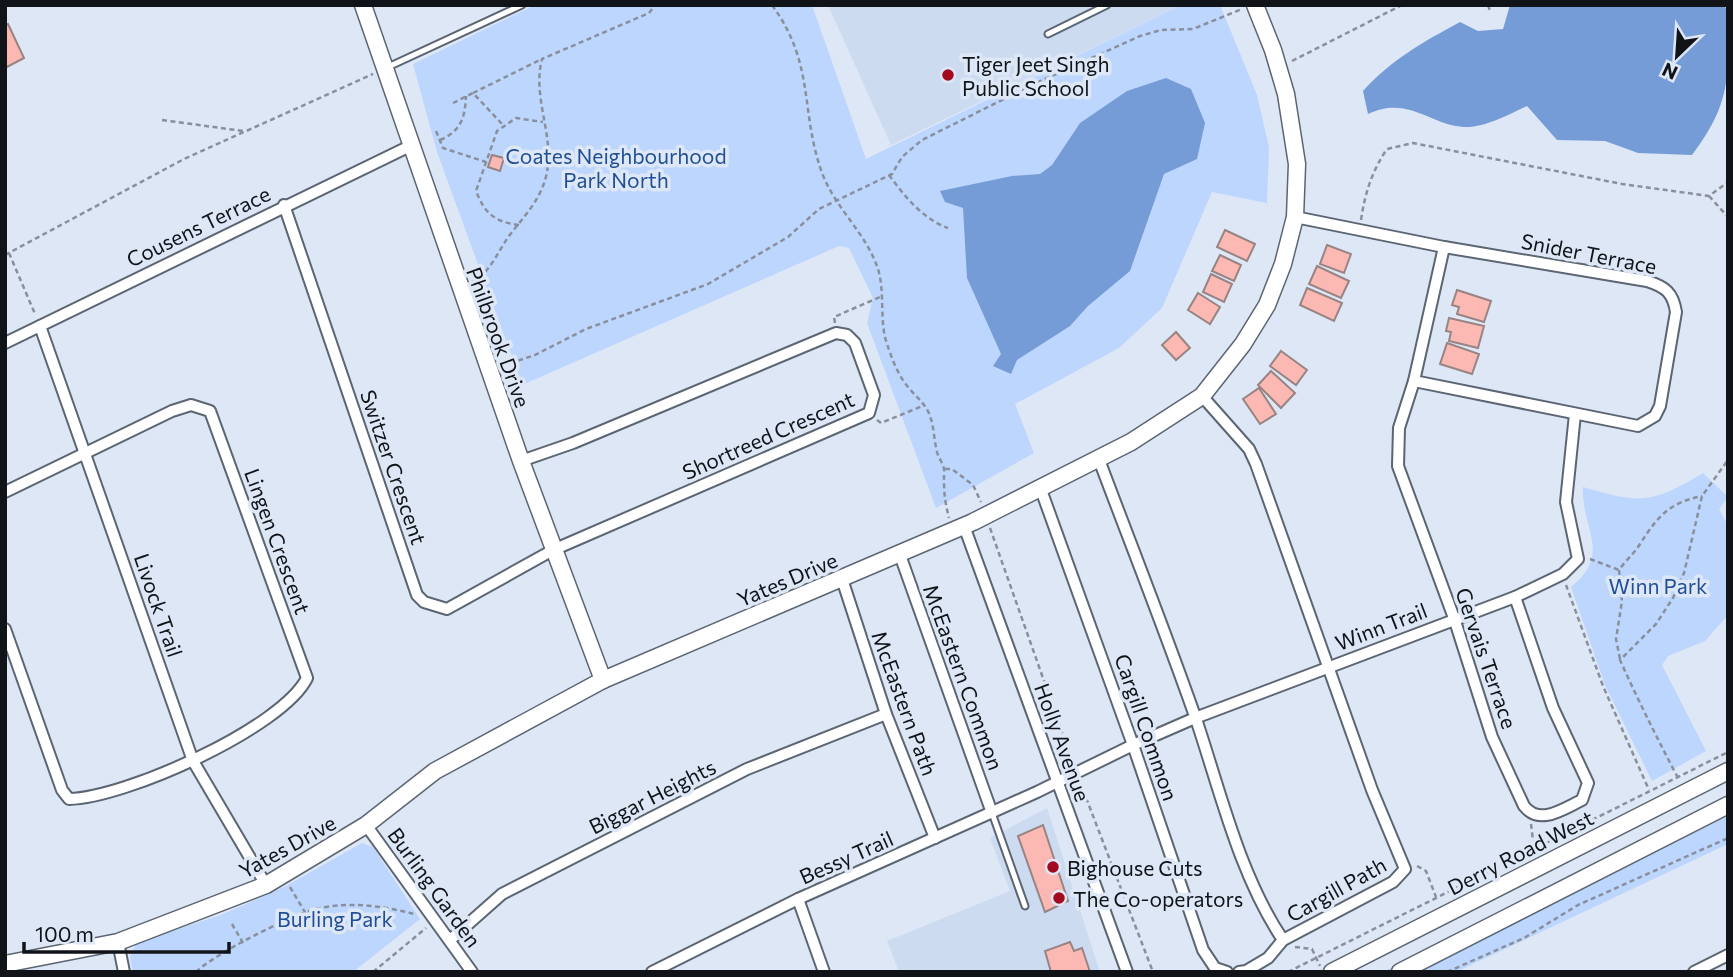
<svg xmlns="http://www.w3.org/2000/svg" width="1733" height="977" font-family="Commissioner,sans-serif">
<rect width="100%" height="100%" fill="#dde7f6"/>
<g fill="#cddbf1">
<polygon points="828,5 1181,5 891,145"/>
<polygon points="1047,808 1100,972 899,972 887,941 1010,891 990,838"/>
</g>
<g fill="#bdd6fe">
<polygon points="535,5 812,5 866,159 1181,5 1220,5 1257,95 1269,147 1267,203 1212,192 1162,308 1119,348 1015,404 1034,453 936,508 867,323 873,298 849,248 839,246 522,385 437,152 413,64"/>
<path d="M1703,473L1728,497L1719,509L1728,526V615L1705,641L1668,656L1662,665L1706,751L1652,781L1605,685L1571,587C1613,553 1581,529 1583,487C1640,504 1652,504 1703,473Z"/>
<polygon points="1728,799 1728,844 1456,972 1383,972"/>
<polygon points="362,843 373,847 420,919 353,972 133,972 130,957 137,942 221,915 284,887"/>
</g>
<g fill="#769cd8">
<path d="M1510,5H1723L1728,10C1728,75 1733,101 1692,155L1638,153L1605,141L1557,140L1527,106C1510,114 1484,128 1464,127C1430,125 1408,95 1368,114L1363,91C1391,60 1423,42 1460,22L1478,31L1503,29Z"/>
<polygon points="1166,78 1191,89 1205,123 1197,159 1164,174 1130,271 1088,306 1070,326 1017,360 1011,374 993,366 1001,354 967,278 963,208 945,202 940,191 1012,176 1040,174 1052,165 1080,123 1127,91"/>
</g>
<g fill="#fcb9b4" stroke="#988483" stroke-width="2">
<polygon points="8,24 24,58 5,68 5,25"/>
<polygon points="492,155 504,158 500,171 488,167"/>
<polygon points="1225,230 1255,244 1247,261 1217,247"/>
<polygon points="1327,245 1351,254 1344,273 1320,264"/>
<polygon points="1220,255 1241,265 1234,281 1212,271"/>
<polygon points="1317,266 1349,281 1341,298 1309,284"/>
<polygon points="1211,274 1232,284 1224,302 1203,292"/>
<polygon points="1307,288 1342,303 1334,321 1300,305"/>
<polygon points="1457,290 1491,301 1484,322 1457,314 1459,307 1452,305"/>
<polygon points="1198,293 1220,307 1210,324 1188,310"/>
<polygon points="1449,318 1484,326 1478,348 1449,341 1451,332 1446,331"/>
<polygon points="1176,332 1190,348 1176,360 1162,345"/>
<polygon points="1447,343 1479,354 1472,374 1440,364"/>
<polygon points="1281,351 1307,370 1296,385 1270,366"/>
<polygon points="1271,371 1295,393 1281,408 1258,385"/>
<polygon points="1259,388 1276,414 1260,424 1243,399"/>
<polygon points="1043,825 1068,901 1045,912 1018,836"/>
<polygon points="1070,942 1074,951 1082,948 1090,972 1051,972 1045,951"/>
</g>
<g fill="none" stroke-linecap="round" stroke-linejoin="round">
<g stroke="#5c6572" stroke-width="9">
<g id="lane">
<polyline points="1048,34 1107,5"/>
<polyline points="388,67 522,5"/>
<polyline points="992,813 1025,906"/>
</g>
</g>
<g stroke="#5c6572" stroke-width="14">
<g id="street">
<polyline points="284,205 417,595 424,602 447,609 553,550 869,413 874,395 855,343 847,335 836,333 573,443 521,461"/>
<path d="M1295,217L1444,247L1647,281C1666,287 1673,293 1676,312L1660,406L1655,416L1638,426L1414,381"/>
<path d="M1444,247L1414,381L1399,428L1398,466L1454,618L1492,737L1524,806C1540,826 1563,809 1582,800L1588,783L1553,708L1515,597"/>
<polyline points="40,326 193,761 266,885"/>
<polyline points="5,343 410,146"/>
<polyline points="1202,396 1249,449 1256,464 1372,790 1405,869 1393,882 1283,940 1268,958 1246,971 1239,972"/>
<path d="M1098,457C1131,545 1166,633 1197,722C1221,794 1240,876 1283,940"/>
<polyline points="1040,487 1133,745 1203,950 1215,968 1227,972"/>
<path d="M5,492L172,411L191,405L210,411L307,678C282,728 125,798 69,799L62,790L5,629"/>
<polyline points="964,526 1127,972"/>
<polyline points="900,555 992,813"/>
<polyline points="842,579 886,714 935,838"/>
<polyline points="366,825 472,972"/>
<polyline points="798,899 824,972"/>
<polyline points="450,940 502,894 747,769 886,714"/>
<polyline points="118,942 124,972"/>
<polyline points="652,972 798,899 1037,792 1133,745 1195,718 1515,597 1563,574 1578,559 1566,502 1575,414"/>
<polyline points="1694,972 1728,955"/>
</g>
</g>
<g stroke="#5c6572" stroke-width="19">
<g id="secondary">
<polyline points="363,5 521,461 603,680"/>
<polyline points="5,964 118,942 266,885 366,825 435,771 603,680 973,522 1131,442 1202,396 1243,344 1267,305 1283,264 1295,217 1297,164 1286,94 1273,50 1255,5"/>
<polyline points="1332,972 1728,771"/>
<polyline points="1400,972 1728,805"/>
</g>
</g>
<g stroke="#89909b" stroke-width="2.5" stroke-dasharray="5 3.5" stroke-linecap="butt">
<path d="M772,5C815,64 800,109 821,170C833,205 861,228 875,261C887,287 878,318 887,344C892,359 898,375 908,387C916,397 926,404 930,416C934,427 934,440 937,452C939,459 945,466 944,472C944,492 944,498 949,518"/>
<polyline points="1488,5 1490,11"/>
<polyline points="1292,61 1402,5"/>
<polyline points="473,93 542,59"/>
<polyline points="453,103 473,93 503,125"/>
<polyline points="162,120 243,131"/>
<polyline points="436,131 443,148 486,162"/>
<path d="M440,140C461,131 465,118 466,96"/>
<path d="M889,175C905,197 923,219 948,228"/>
<polyline points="1709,196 1728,217"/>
<path d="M1361,220C1365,193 1372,171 1387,149L1413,143L1622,184L1709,196L1728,182"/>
<path d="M519,225C495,222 485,214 476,191L497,131L516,118L543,122"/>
<polyline points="9,253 35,314"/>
<polyline points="5,255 184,159 373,74"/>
<path d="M472,282C490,273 497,253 509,236C524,216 542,199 547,172C554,134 532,97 542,59L649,13L655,5"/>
<polyline points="835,323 834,317 880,297"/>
<polyline points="502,366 535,355 586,329 708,284 788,237 819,209 892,174 902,157 922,140 1034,84 1140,36 1161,30 1193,29 1242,9"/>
<polyline points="877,420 881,423 925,405"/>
<polyline points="945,469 952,469 973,485 981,502"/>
<polyline points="990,528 1073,763"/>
<polyline points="1590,559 1619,570"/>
<polyline points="1566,585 1603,686 1649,790"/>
<path d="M1620,659L1616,639L1622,601L1619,570C1625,561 1634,554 1640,544C1658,516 1669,503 1702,496"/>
<path d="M1678,778C1657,738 1638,700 1620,660L1656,624L1673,598L1684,573L1702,496L1728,460"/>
<polyline points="1080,782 1153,972"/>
<polyline points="1531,824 1534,849"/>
<polyline points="1417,866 1426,871 1436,897"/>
<polyline points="290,887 306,914"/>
<polyline points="232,924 243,943"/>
<polyline points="1295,947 1312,949 1320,966"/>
<path d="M196,972C216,953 289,916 316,909C347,901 384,906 414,914"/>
<polyline points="373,972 426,928"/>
<polyline points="1288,972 1728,752"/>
<polyline points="1447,972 1524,938 1578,905 1728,838"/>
</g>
<use href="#lane" stroke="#fff" stroke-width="5"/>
<use href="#street" stroke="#fff" stroke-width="10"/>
<use href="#secondary" stroke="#fff" stroke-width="16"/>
</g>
<g fill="#a40a1d" stroke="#dde7f6" stroke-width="2.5">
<circle cx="948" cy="75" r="7"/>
<circle cx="1053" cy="867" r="7"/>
<circle cx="1059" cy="898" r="7"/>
</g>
<g text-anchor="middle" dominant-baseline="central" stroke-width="7" stroke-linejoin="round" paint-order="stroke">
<g font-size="21" fill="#101318" stroke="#dde7f6" text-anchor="start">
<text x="962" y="63">Tiger Jeet Singh<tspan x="962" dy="24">Public School</tspan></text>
<text x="1067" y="867">Bighouse Cuts</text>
<text x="1073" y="898">The Co-operators</text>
</g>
<g font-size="21" fill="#214f97" stroke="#dde7f6">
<text x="616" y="155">Coates Neighbourhood<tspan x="616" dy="24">Park North</tspan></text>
<text x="1658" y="585">Winn Park</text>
<text x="335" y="918">Burling Park</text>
</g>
<g font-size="21" fill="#101318" stroke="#dde7f6">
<text transform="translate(198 226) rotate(-26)">Cousens Terrace</text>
<text transform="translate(1589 253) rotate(11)">Snider Terrace</text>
<text transform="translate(499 337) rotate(70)">Philbrook Drive</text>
<text transform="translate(768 435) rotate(-24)">Shortreed Crescent</text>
<text transform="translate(394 467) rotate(71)">Switzer Crescent</text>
<text transform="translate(278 541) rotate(70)">Lingen Crescent</text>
<text transform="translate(787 579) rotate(-23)">Yates Drive</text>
<text transform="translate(159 605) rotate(71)">Livock Trail</text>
<text transform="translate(1381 626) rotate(-21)">Winn Trail</text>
<text transform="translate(1487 658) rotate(71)">Gervais Terrace</text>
<text transform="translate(964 677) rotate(70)">McEastern Common</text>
<text transform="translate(905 703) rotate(70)">McEastern Path</text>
<text transform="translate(1147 727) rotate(71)">Cargill Common</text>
<text transform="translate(1063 742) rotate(70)">Holly Avenue</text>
<text transform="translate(652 796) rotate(-27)">Biggar Heights</text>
<text transform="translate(287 846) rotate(-29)">Yates Drive</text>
<text transform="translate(1520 852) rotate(-27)">Derry Road West</text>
<text transform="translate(846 857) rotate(-24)">Bessy Trail</text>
<text transform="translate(435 887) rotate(54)">Burling Garden</text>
<text transform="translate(1336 889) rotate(-29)">Cargill Path</text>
</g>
</g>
<rect width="1733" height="977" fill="none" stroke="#101318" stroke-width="14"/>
<g transform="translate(1677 56) rotate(205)" stroke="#dde7f6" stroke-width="5" paint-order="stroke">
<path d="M0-5L12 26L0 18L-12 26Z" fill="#101318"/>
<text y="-10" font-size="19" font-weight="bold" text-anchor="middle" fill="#101318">N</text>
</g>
<path d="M24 942v10h205v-10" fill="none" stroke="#101318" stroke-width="3.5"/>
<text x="35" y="942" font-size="21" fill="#101318" stroke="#dde7f6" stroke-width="5" paint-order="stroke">100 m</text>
</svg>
